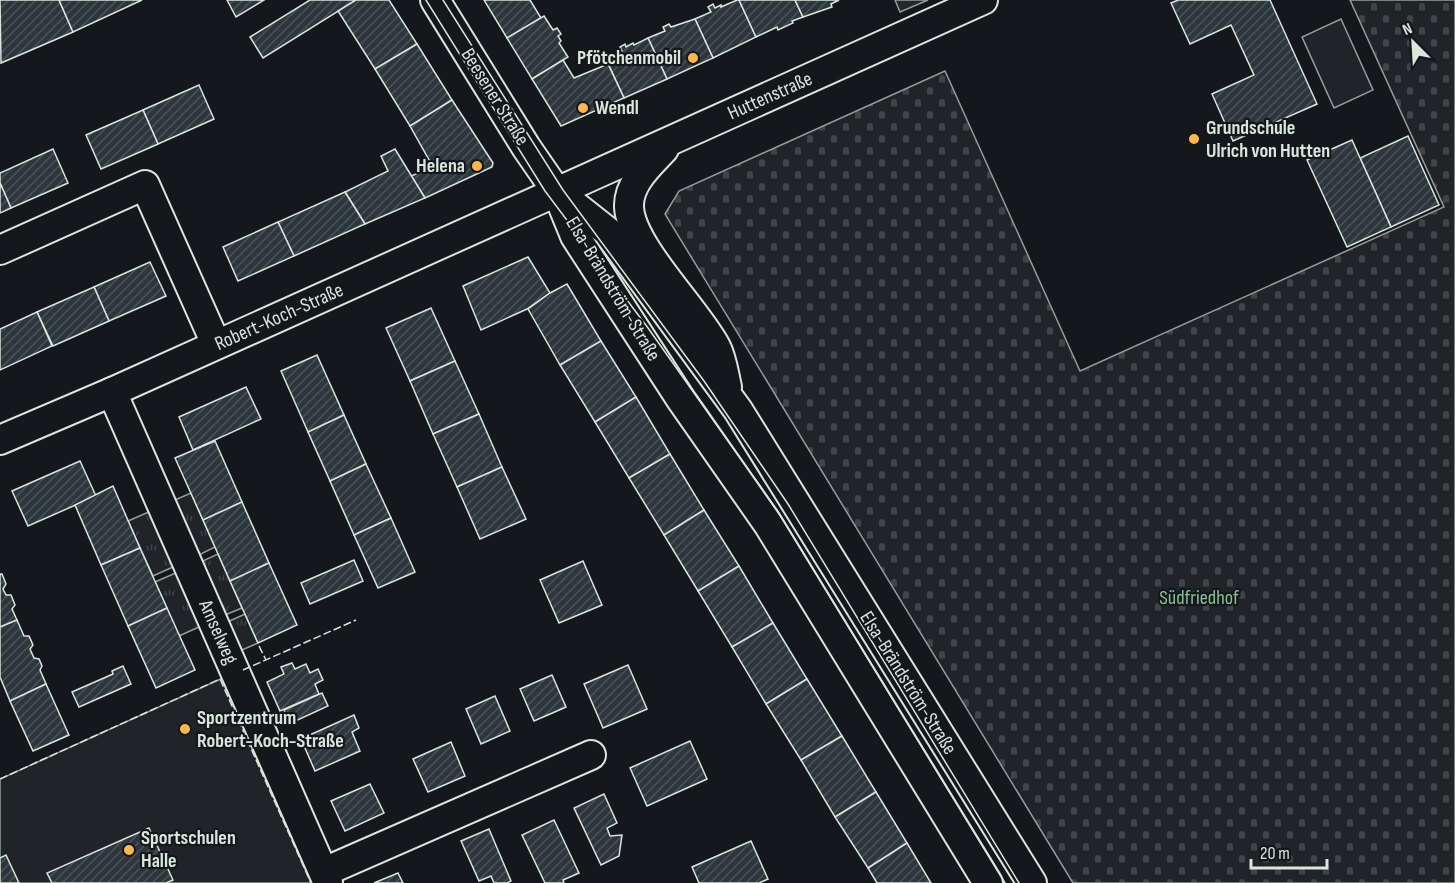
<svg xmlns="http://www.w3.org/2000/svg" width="1455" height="883" font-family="'Sofia Sans Condensed',sans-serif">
<defs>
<pattern id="grass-tufts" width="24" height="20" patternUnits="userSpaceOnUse" patternTransform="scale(1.5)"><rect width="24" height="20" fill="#202428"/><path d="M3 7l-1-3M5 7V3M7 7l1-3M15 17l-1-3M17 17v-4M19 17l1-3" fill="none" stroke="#404447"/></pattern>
<pattern id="cemetery-stones" width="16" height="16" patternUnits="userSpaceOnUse" patternTransform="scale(1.5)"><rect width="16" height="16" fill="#202428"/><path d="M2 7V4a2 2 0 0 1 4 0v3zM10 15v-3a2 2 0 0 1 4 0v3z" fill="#404447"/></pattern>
<pattern id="building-hatch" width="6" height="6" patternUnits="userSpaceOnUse" patternTransform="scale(1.5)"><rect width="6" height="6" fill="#2c363c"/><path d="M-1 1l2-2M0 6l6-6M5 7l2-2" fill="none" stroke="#4a5358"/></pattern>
</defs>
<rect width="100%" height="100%" fill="#14181c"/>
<g fill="url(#grass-tufts)" stroke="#939e99" stroke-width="1.5">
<polygon points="191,493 215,547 193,558 168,503"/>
<polygon points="151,511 175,566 153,576 128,521"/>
<polygon points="218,554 242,608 220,617 196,564"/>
<polygon points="178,572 201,626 179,636 155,582"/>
<polygon points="245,614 258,643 235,653 223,624"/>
</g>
<polygon fill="url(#cemetery-stones)" stroke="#939e99" stroke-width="1.5" points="1350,0 1455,0 1455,883 1073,883 665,214 679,191 945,71 1080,371 1444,207"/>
<g fill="#202428" stroke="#939e99" stroke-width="1.5">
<polygon points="1341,19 1373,90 1334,108 1302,37"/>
<polygon points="236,672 328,883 0,883 0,779"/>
</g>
<polygon fill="#24282b" stroke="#939e99" stroke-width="1.5" points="895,0 928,0 900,12"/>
<g fill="url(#building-hatch)" stroke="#d8e6dc" stroke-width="1.5">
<polygon points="0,0 59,0 73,32 1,63"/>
<polygon points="59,0 142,0 73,32"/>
<polygon points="227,0 264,0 236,17"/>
<polygon points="310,0 356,0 263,58 250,37"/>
<polygon points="356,0 389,0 417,44 375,69 338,11"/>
<polygon points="484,0 530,0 541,18 507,38"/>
<polygon points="737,0 739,0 756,37 713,58 695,19 711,12 708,7 713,4 715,8 721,5 721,7"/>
<polygon points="739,0 795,0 803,17 792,21 793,23 778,30 777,27 756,37"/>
<polygon points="795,0 839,0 831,4 832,7 803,17"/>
<polygon points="1178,0 1270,0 1317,104 1233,141 1212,94 1254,75 1231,25 1190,44 1171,3"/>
<polygon points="544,16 553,30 557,28 561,34 558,36 561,41 559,43 568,57 532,79 507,38"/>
<polygon points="695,19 713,58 667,79 648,38 665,31 663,27 669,24 671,27"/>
<polygon points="648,38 667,79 624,98 606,59 622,51 620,47 625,44 626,47 633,43 634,45"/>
<polygon points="417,44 452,100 410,126 375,69"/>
<polygon points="563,60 574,78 608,64 624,98 561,126 532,79"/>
<polygon points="199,85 214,119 158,144 143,110"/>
<polygon points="452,100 493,163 492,167 425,198 411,176 433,167 410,126"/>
<polygon points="143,110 158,144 101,169 86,135"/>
<polygon points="1408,136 1439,205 1391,227 1360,158"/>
<polygon points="1352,140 1391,227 1347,247 1307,160"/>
<polygon points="53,149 68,183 11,208 0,183 0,173"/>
<polygon points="395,149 425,198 365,224 345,192 388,171 381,156"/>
<polygon points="0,183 11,208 0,213"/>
<polygon points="345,192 365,224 294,256 278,222"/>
<polygon points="278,222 294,256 238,281 223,247"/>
<polygon points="528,257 550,293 527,309 481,330 463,286"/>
<polygon points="150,262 166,296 109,321 94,287"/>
<polygon points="567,284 601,341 560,365 528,309 550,293"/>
<polygon points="94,287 109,321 53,346 37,312"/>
<polygon points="431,308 455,361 410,381 386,328"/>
<polygon points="37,312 52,346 0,370 0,329"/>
<polygon points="601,341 636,397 595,422 560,365"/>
<polygon points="317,355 344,415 308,432 281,371"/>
<polygon points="455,361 479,414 433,434 410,381"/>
<polygon points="246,387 261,419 193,450 179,417"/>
<polygon points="636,397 670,454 629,478 595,422"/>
<polygon points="479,414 502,467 457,487 433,434"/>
<polygon points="344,415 366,464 330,481 308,432"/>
<polygon points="215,441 242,502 203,520 175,458"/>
<polygon points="670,454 704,510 664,535 629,478"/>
<polygon points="80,461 96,496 28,526 12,491"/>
<polygon points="366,464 391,518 354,535 330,481"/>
<polygon points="502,467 526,519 480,539 457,487"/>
<polygon points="113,486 140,548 101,565 75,505"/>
<polygon points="242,502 269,563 230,581 203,520"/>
<polygon points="704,510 739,566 698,591 664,535"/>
<polygon points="391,518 415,572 378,588 354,535"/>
<polygon points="140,548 167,608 128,626 101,565"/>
<polygon points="354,560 363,581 310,604 301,583"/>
<polygon points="583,561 602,605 559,623 540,580"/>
<polygon points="269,563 297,625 258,643 230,581"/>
<polygon points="739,566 773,623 732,647 698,591"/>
<polygon points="0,574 2,574 6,584 3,589 6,595 11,595 15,605 12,609 17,620 0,627"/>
<polygon points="167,608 195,670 156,688 128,626"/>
<polygon points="17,620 24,636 29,636 33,645 30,649 34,658 39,659 42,666 40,670 46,684 10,701 0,677 0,627"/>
<polygon points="773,623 807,679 766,704 732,647"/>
<polygon points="292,663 295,669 306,664 310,673 318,669 323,680 315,684 319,694 280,711 267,682 284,674 281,667"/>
<polygon points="628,665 647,709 603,728 584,684"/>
<polygon points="123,666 131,684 79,707 72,692 113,674 112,671"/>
<polygon points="552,675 566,707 534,721 520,689"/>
<polygon points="807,679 842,736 801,760 766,704"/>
<polygon points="46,684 69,735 33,751 10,701"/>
<polygon points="322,693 328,706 289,724 284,710"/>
<polygon points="495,696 510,731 481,744 466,709"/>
<polygon points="354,715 359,728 352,732 360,751 315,771 301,739"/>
<polygon points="842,736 876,792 835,817 801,760"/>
<polygon points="690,741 707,779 647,806 630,768"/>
<polygon points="451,742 465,776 428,792 413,759"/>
<polygon points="370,784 384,813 345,831 331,801"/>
<polygon points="876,792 907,843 868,868 835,817"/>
<polygon points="604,794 617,823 607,828 610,836 622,835 619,856 601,865 574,808"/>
<polygon points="554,820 579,873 563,880 564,883 545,883 522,835"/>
<polygon points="149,828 173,880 166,883 52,883 47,873"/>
<polygon points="489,829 511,881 507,883 494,883 491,876 479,881 461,841"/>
<polygon points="751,841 768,879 759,883 699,883 692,867"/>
<polygon points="907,843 931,883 877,883 868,868"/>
<polygon points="6,855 19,883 0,883 0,858"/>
<polygon points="398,873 403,883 374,883"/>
</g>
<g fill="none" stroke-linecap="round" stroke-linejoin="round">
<g stroke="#d8e6dc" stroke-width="32">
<g id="minor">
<polyline points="435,0 526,147 557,192 575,236 680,398 768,524 988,883"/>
<path d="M664,149C650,164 628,183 629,207C631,247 696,309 716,347C722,358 724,374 727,387"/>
<polyline points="559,193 607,231 738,410 1032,883"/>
<polyline points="0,250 145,185 216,344"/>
<polyline points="112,392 328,883"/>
<polyline points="0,440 112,392 983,0"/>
<polyline points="324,872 591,755"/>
</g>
</g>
<use href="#minor" stroke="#14181c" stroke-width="28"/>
<g stroke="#d8e6dc" stroke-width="1.5">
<polyline points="426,0 545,191 648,328 777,510 1005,883"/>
<polyline points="443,0 563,190 704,381 788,504 1019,883"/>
</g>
<g stroke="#d8e6dc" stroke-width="1.5" stroke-dasharray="8 3" stroke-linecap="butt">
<polyline points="259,646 266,660"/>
<polyline points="243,670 356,620"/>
<polyline points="0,779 220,679 311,883"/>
</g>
</g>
<g fill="#ffb74d" stroke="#14181c" stroke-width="2">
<circle cx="693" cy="58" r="6"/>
<circle cx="583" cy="108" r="6"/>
<circle cx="1194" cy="139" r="6"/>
<circle cx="477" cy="166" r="6"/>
<circle cx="185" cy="729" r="6"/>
<circle cx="129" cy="850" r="6"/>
</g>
<g text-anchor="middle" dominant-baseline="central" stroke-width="4.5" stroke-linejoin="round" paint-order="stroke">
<g font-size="20" font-weight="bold" fill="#d8e6dc" stroke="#14181c" text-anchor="start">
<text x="681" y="58" text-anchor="end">Pfötchenmobil</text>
<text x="595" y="108">Wendl</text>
<text x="1206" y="128">Grundschule<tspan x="1206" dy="23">Ulrich von Hutten</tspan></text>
<text x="465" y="166" text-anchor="end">Helena</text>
<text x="197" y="718">Sportzentrum<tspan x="197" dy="23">Robert-Koch-Straße</tspan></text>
<text x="141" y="838">Sportschulen<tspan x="141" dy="23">Halle</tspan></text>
</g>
<g font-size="20" fill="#d8e6dc" stroke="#14181c">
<text transform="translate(770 96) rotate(-24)">Huttenstraße</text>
<text transform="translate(495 97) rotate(58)">Beesener Straße</text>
<text transform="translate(613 289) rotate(59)">Elsa-Brändström-Straße</text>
<text transform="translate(279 317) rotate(-24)">Robert-Koch-Straße</text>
<text transform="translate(218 632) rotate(66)">Amselweg</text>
<text transform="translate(908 683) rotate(58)">Elsa-Brändström-Straße</text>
</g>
<g font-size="20" fill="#8ac095" stroke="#14181c">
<text x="1199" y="598">Südfriedhof</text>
</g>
</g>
<g transform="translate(1413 42) rotate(336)" stroke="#14181c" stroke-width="4.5" paint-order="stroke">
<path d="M0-4.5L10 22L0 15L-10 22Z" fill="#d8e6dc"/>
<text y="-9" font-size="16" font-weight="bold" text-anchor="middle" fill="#d8e6dc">N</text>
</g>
<path d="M1251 859v9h76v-9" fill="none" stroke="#d8e6dc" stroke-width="3"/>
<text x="1260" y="859" font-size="18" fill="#d8e6dc" stroke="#14181c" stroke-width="4.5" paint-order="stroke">20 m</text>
</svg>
